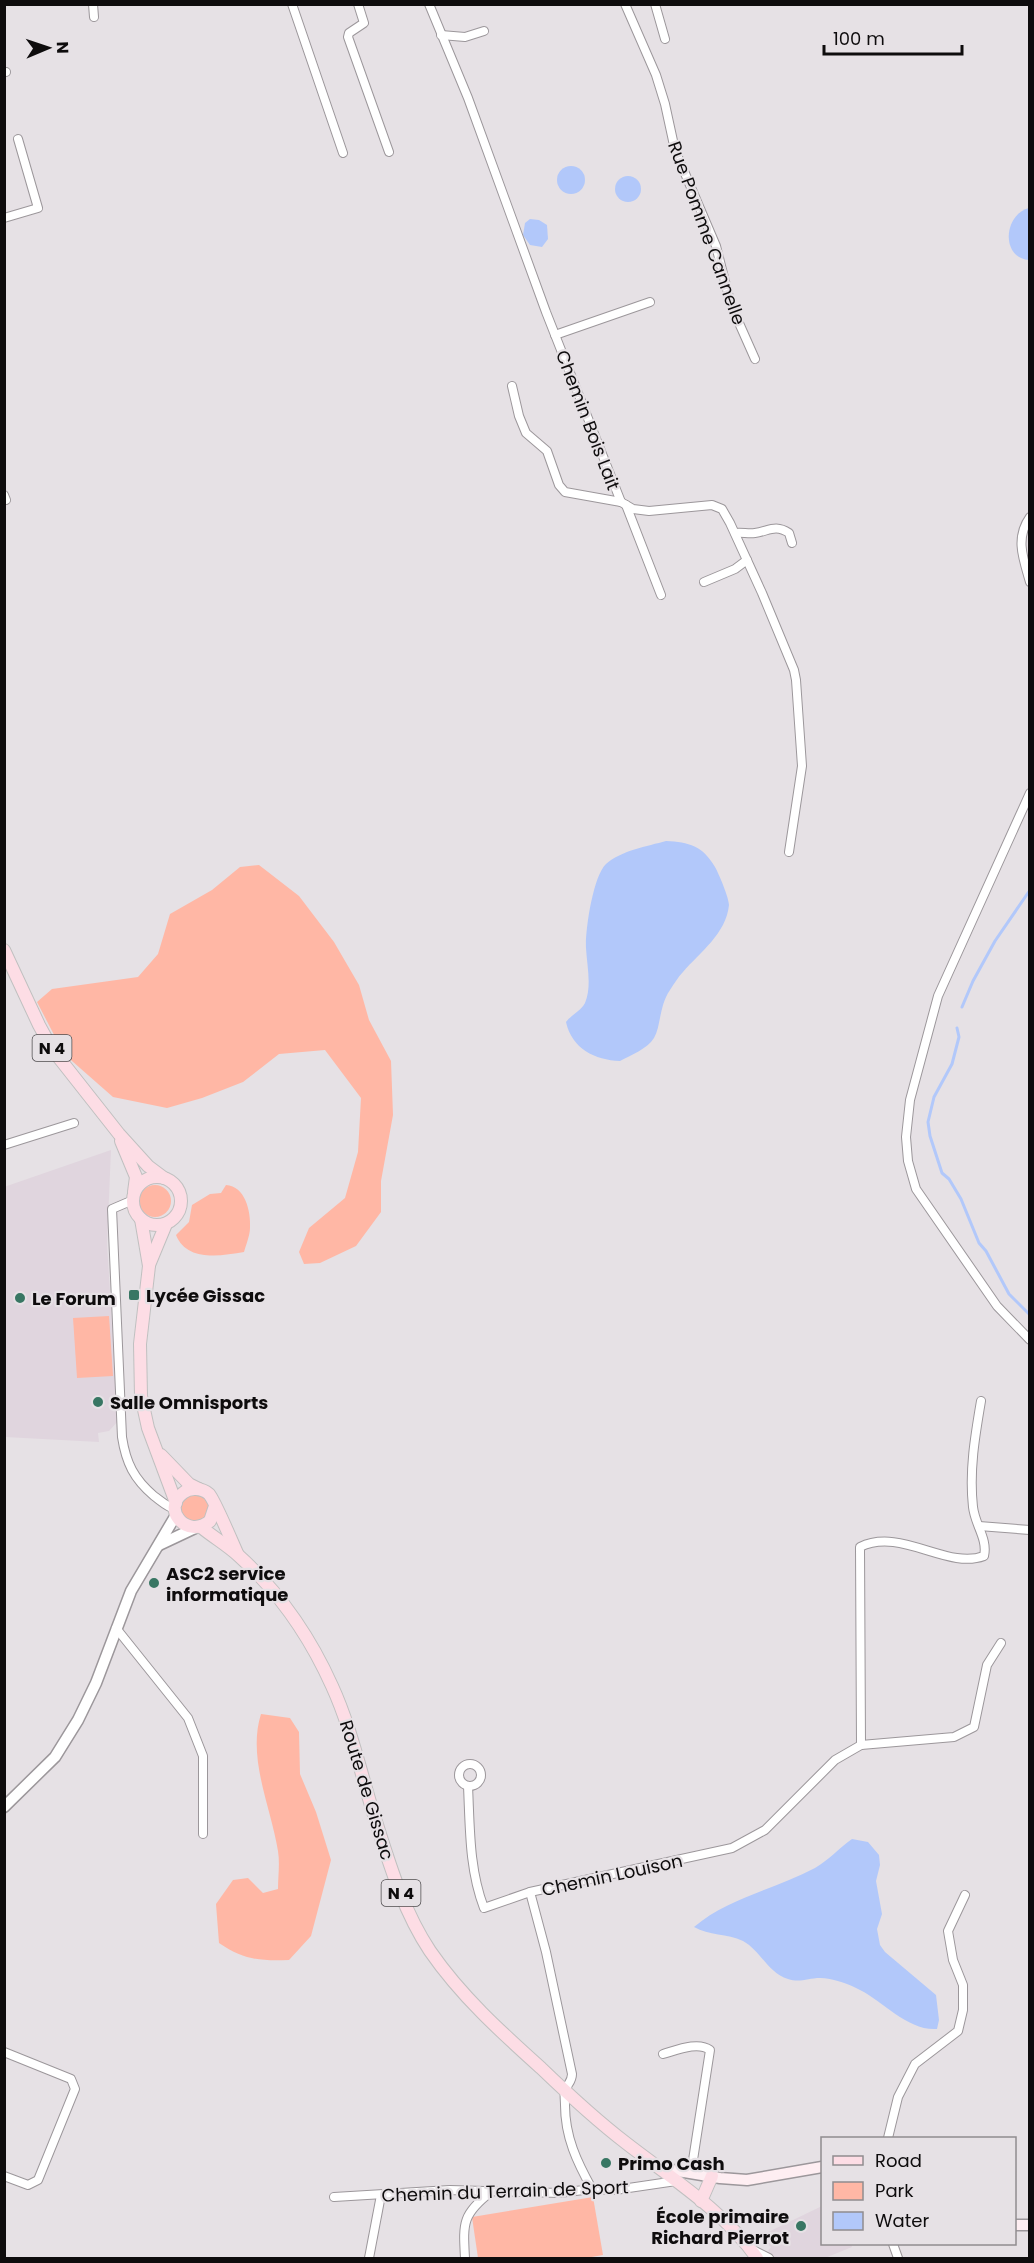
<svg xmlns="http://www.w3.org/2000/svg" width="1034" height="2263" font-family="Poppins,sans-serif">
<rect width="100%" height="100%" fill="#e6e1e5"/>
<g fill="#e0d5de">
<polygon points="111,1150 107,1244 118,1421 109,1431 98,1433 99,1442 5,1437 4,1187"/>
<polygon points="822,2206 822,2244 851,2244 852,2247 825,2258 775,2258 768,2251 771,2247 763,2240 762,2235"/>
</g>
<g fill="#ffb7a5">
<polygon points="259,865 299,896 334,942 359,985 369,1020 391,1061 393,1115 381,1181 381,1212 356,1246 320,1263 304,1264 299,1252 309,1228 345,1198 358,1152 361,1098 325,1050 279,1054 243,1082 202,1098 167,1108 113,1097 64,1054 37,1002 52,989 138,977 158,954 170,914 212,890 240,867"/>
<circle cx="155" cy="1201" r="16"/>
<path d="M226,1185C245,1186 251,1211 250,1228C250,1235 246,1245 244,1252C220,1256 187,1262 176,1235L189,1222L192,1205L210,1194L221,1193Z"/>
<polygon points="109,1316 113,1376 77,1378 73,1318"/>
<polygon points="185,1494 205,1496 210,1505 205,1521 184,1522 178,1502"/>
<path d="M261,1714L290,1718L299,1732L300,1774L316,1812L331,1860L311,1936L289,1960C260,1961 244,1960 219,1943L216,1904L233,1880L248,1878L263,1893L278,1889C278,1877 280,1863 278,1851C271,1807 247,1758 261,1714Z"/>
<polygon points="593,2197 603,2255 586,2258 478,2258 472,2217"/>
</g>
<g fill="#b2c8fa">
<circle cx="571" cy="180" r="14"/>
<circle cx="628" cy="189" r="13"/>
<path d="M1029,208V260C1001,258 1003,215 1029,208Z"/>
<polygon points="530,219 539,220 547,225 548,239 542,247 530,245 523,235 525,223"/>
<path d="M666,841C689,842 703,846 715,867C719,874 729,898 729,905C726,934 700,952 683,972C678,977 674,984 670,990C659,1006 661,1026 654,1038C647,1049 631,1055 620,1061C595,1060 572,1049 566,1022C571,1015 581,1011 585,1003C592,986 587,966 586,948C585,931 593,876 606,864C620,851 648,846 666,841Z"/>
<path d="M852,1839L868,1842L879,1855L880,1865L876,1881L882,1914L877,1929L880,1945L885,1952L936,1995L939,2020L937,2029C908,2031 884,2002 860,1990C849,1984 832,1978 820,1978C808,1978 800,1983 788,1979C768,1973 761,1951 743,1941C727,1933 709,1936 694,1927C728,1898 776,1889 815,1868C829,1860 839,1848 852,1839Z"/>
</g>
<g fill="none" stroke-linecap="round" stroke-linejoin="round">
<g stroke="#b2c8fa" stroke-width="3">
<polyline points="962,1007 973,981 995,941 1030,890"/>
<polyline points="957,1028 959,1037 952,1064 934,1097 928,1122 930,1136 942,1173 949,1179 961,1199 979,1243 986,1251 1009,1294 1030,1315"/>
</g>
<g stroke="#9c979b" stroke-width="10">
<g id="minor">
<polyline points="93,4 94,17"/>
<polyline points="292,4 343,153"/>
<polyline points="358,4 364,23 349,33 348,37 389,152"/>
<polyline points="429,4 468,98 546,312 621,502 633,509 649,511 712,505 722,509 730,523 762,593 794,670 796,680 802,766 789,852"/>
<polyline points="625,4 656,75 665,104 675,150 716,246 731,305 755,359"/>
<polyline points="655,4 665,39"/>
<polyline points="441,35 465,37 484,31"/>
<polyline points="4,72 6,72"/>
<polyline points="4,218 38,208 18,139"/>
<polyline points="555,335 650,302"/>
<polyline points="512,386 519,416 526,433 547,451 559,485 565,492 621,502"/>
<polyline points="4,495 6,500"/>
<polyline points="626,505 661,595"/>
<path d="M1030,517C1015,538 1023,558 1030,582"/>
<path d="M735,533C742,532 748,534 755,533C769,531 775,524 789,533L792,543"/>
<polyline points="704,582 735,569 747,560"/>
<polyline points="1030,793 938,996 910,1100 906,1137 908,1161 916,1189 997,1306 1030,1340"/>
<polyline points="4,1145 74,1123"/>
<path d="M133,1200L112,1209L122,1437C126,1463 134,1479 154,1496C161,1501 167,1507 175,1509"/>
<polyline points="979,1526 1030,1530"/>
<polyline points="116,1628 188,1718 203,1756 203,1834"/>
<path d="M861,1745L860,1547C901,1527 947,1570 984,1556C988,1539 975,1525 973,1507C969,1471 975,1436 981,1401"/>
<circle cx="470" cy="1775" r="11"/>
<path d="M468,1786C470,1827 469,1869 484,1908L530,1892"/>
<polyline points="4,2052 71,2079 75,2089 38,2180 28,2185 4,2176"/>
<path d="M663,2054C677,2050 698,2041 710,2050L691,2173"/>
<polyline points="888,2138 898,2097 915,2064 958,2031 963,2010 963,1985 953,1960 948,1931 965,1895"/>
<path d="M592,2189C577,2162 565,2137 565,2105C565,2101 564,2094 565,2091C567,2084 572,2082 572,2074L546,1952L530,1892L732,1848L765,1830L835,1760L861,1745L954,1737L974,1727L987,1665L1001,1643"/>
<polyline points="334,2197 450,2190 559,2193 592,2189 615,2190 676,2181"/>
<polyline points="893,2244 898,2258"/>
<polyline points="753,2250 769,2258"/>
<polyline points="369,2258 381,2195"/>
<path d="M465,2258C463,2223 462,2214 492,2191"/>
</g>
</g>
<g stroke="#9c979b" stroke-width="13">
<g id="tertiary">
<polyline points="159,1545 195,1528"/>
<polyline points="4,1807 55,1757 78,1720 96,1683 131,1591 176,1515"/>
</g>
</g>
<g stroke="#9c979b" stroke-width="13">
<g id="secondary">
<polyline points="660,2168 720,2178 747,2180 822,2167"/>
<polyline points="1014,2225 1030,2225"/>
</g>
</g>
<g stroke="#c0c0c0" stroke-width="14">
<g id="primary">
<polyline points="4,950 39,1025 52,1049 119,1134 148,1166 164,1178"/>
<polyline points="121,1141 136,1177 134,1192"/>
<circle cx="157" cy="1201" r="24"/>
<polyline points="141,1219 149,1266 140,1344 141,1396 148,1428 176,1503"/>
<polyline points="149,1265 166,1224"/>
<polyline points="161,1455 189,1484 199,1489"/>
<path d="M215,1506L210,1521C187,1540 161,1509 183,1493C190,1487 202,1488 209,1494C215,1501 232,1542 237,1553"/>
<path d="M201,1527C213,1537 227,1545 239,1556C278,1591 310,1637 332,1686C350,1725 360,1770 373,1812C388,1859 402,1909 430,1951C461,1996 501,2032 541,2068C568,2094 596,2120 626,2143C671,2178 724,2211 757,2258"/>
<polyline points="701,2201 712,2176"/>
</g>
</g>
<use href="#minor" stroke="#fff" stroke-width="8"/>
<use href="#tertiary" stroke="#fff" stroke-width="10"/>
<use href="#secondary" stroke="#feeef2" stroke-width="10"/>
<use href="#primary" stroke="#fddde5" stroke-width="12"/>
</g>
<g fill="#387663" stroke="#e6e1e5" stroke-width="2">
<rect x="128" y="1289" width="12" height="12" rx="3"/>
<circle cx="20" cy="1298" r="6"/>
<circle cx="98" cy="1402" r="6"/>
<circle cx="154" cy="1583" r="6"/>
<circle cx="606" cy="2163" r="6"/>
<circle cx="801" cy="2226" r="6"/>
</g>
<g text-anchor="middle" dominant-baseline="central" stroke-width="4.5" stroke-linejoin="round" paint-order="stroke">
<g fill="#e6e1e5" stroke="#4f4c4e" stroke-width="1.5">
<rect x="32.5" y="1035" width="39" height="26" rx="4.5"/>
<rect x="381.5" y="1880" width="39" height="26" rx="4.5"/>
</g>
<g font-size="16" font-weight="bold" fill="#0e0c0d">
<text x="52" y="1048">N 4</text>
<text x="401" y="1893">N 4</text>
</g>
<g font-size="18" fill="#0e0c0d" stroke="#e6e1e5">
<text transform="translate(707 233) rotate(70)">Rue Pomme Cannelle</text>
<text transform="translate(588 420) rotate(69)">Chemin Bois Lait</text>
<text transform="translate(367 1790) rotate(73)">Route de Gissac</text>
<text transform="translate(612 1875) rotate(-12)">Chemin Louison</text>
<text transform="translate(505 2191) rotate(-2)">Chemin du Terrain de Sport</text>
</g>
<g font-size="18" font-weight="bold" fill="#0e0c0d" stroke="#e6e1e5" text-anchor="start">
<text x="146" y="1295">Lycée Gissac</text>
<text x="32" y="1298">Le Forum</text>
<text x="110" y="1402">Salle Omnisports</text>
<text x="166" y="1573">ASC2 service<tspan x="166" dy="21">informatique</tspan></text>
<text x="618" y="2163">Primo Cash</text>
<text x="789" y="2216" text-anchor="end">École primaire<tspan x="789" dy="21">Richard Pierrot</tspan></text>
</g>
</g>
<rect width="1034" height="2263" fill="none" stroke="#0e0c0d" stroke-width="12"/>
<rect x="821" y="2137" width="195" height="108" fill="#e6e1e5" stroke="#908c8f" stroke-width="1.5"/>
<rect x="833" y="2156" width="30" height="9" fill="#fddde5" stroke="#908c8f" stroke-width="1.5"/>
<text x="875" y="2167" font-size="18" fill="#0e0c0d">Road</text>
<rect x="833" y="2182" width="30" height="18" fill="#ffb7a5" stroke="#908c8f" stroke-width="1.5"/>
<text x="875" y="2197" font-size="18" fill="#0e0c0d">Park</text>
<rect x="833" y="2212" width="30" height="18" fill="#b2c8fa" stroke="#908c8f" stroke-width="1.5"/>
<text x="875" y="2227" font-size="18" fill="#0e0c0d">Water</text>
<g transform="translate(48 48) rotate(88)" stroke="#e6e1e5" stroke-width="4.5" paint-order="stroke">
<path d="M0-4.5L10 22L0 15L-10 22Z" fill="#0e0c0d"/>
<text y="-9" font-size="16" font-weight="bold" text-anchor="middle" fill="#0e0c0d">N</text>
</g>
<path d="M824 45v9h138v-9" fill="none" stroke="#0e0c0d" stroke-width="3"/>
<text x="833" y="45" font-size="18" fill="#0e0c0d" stroke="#e6e1e5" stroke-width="4.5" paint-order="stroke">100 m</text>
</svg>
